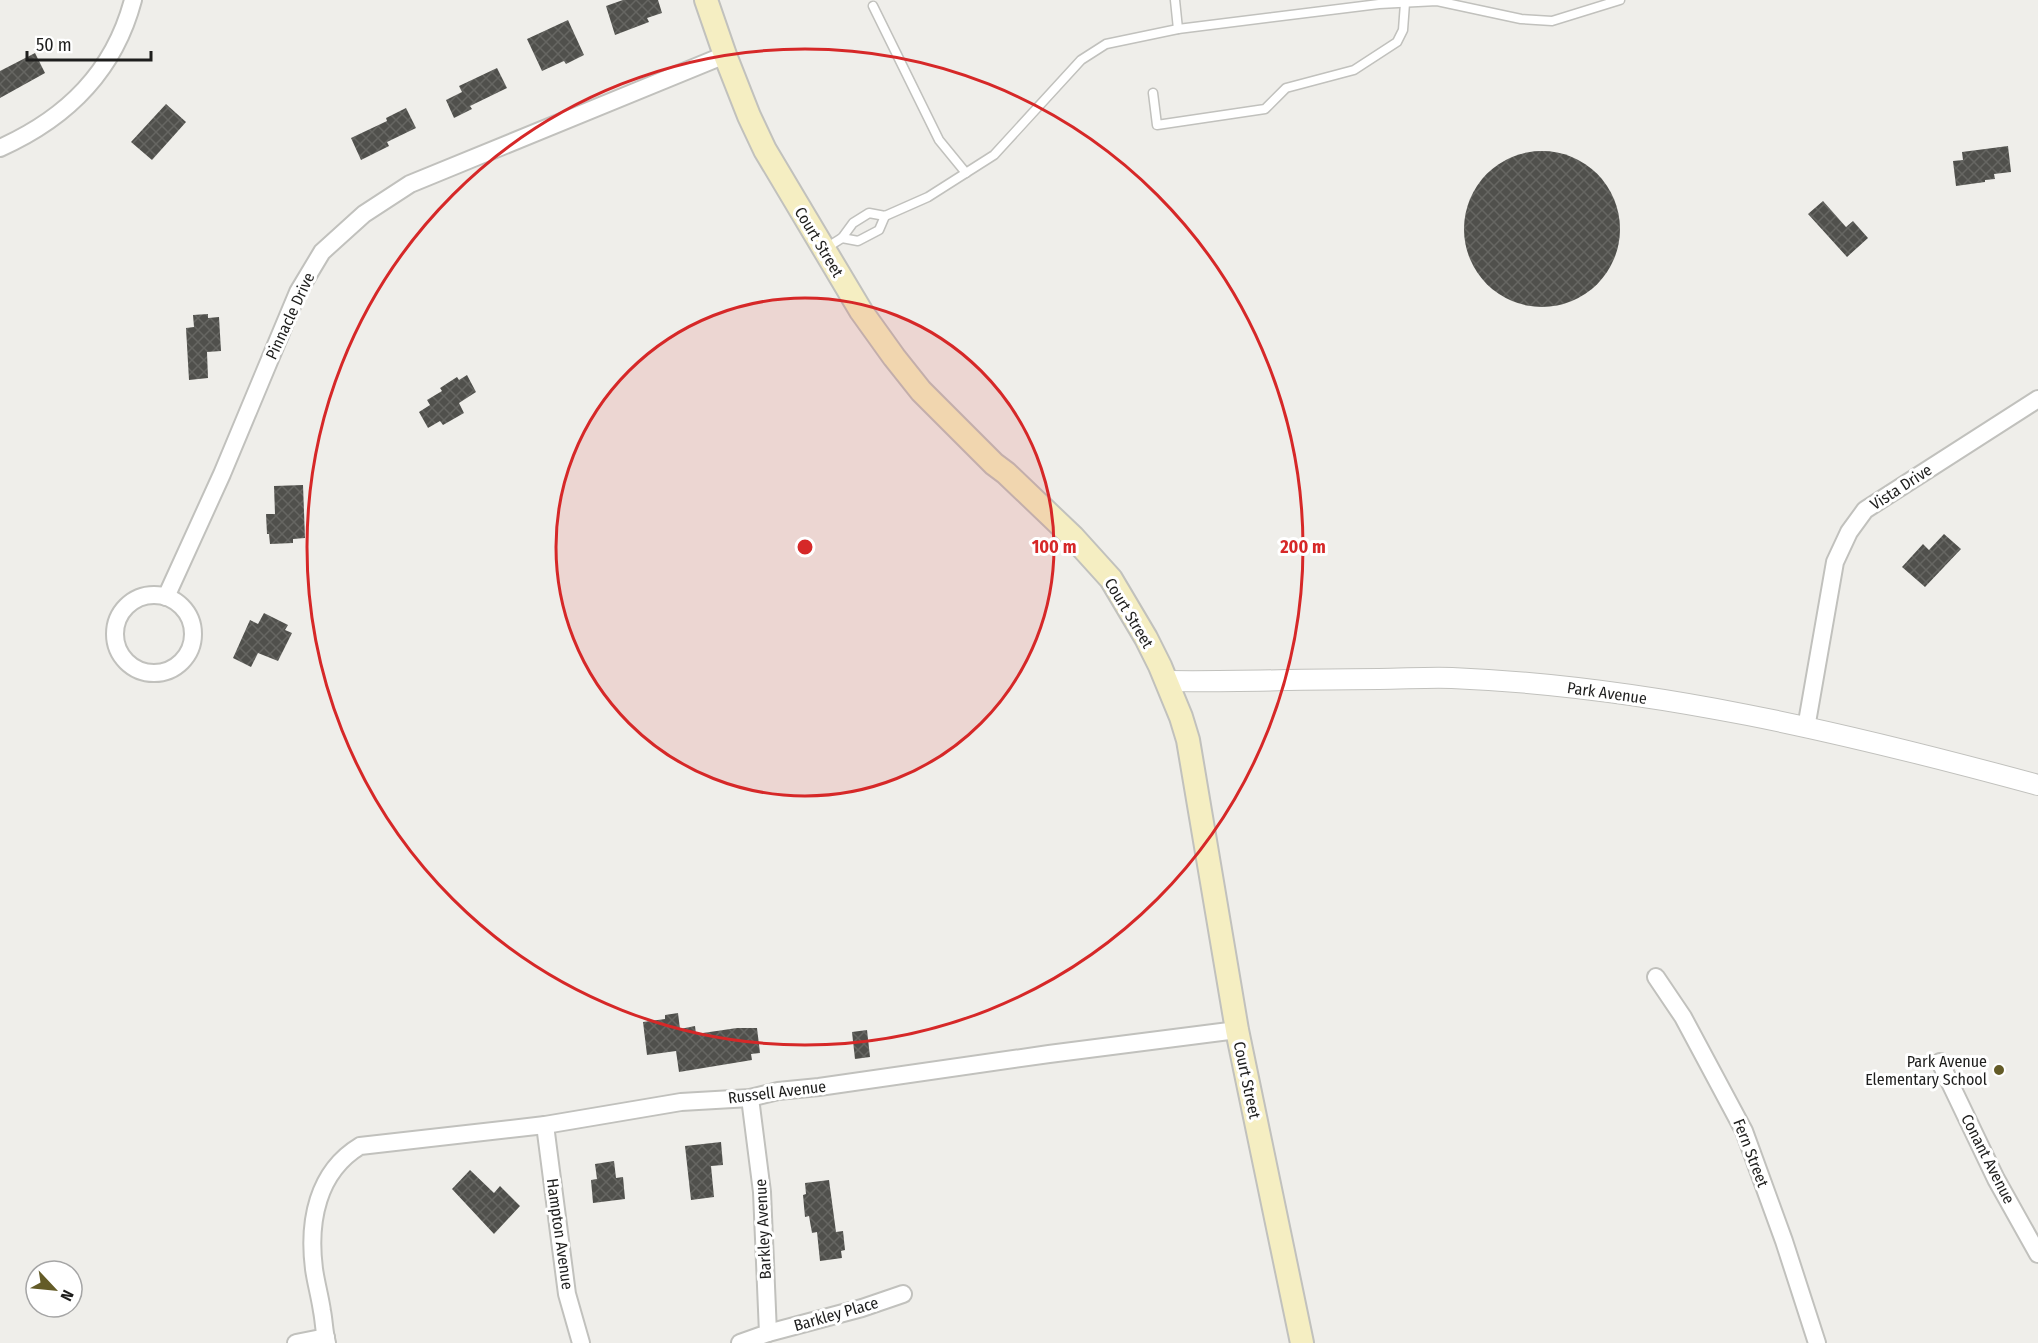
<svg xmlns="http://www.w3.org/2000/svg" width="2038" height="1343" font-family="'Fira Sans Condensed',sans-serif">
<defs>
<pattern id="building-cross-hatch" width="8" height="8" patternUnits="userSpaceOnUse" patternTransform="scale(1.5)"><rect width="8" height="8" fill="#50504c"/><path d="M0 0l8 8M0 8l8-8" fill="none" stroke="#666662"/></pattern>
</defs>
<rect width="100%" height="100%" fill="#efeeea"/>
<g fill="url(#building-cross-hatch)">
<polygon points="623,0 658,0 662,13 647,18 649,22 615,35 606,6"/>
<polygon points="568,20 584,55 566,64 564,61 542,71 527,39"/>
<polygon points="35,53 45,73 0,98 0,71"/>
<polygon points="497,68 507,88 470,106 472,109 454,118 446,100 462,92 459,86"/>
<polygon points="166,104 186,122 152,160 131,142"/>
<polygon points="406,108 416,128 387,142 389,146 361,160 351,138 387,121 386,118"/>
<polygon points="2008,146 2011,172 1994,174 1995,179 1985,180 1985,182 1956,186 1953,161 1963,160 1962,152"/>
<circle cx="1542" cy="229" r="78"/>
<polygon points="1823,201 1846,227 1853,221 1868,238 1847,257 1808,214"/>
<polygon points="208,314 208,318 219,317 221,351 207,352 208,378 189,380 186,328 194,327 193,315"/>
<polygon points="467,375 476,392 459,403 464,413 443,425 440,421 428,428 419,412 430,405 427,400 442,391 440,388 457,377 459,380"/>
<polygon points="303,485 305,538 293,539 293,543 270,544 269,534 267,534 266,514 275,514 274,486"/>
<polygon points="1944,534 1961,549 1925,587 1902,567 1923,544 1929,550"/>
<polygon points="264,613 288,625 285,630 292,633 278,661 258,653 251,667 233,658 250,620 258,624"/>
<polygon points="678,1013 680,1029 695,1026 696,1034 737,1028 757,1028 760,1053 751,1054 752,1060 679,1072 676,1051 647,1055 643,1022 665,1019 665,1015"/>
<polygon points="867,1030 870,1057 855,1059 852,1032"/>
<polygon points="721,1142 723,1165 711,1166 714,1197 691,1200 685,1146"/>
<polygon points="614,1161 616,1178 623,1177 625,1199 593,1203 591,1180 597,1179 595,1164"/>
<polygon points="470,1170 494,1193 500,1186 520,1206 494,1234 452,1189"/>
<polygon points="829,1180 836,1232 843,1231 845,1250 841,1251 842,1258 820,1261 817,1232 812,1233 809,1216 805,1217 803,1195 806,1194 805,1183"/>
</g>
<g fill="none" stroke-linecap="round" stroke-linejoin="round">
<g stroke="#c1c1bd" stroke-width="11">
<g id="service">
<polyline points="1175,0 1178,29"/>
<polyline points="873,6 939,140 966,173"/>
<polyline points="1153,93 1157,125 1265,109 1286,88 1354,70 1397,42 1403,30 1405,3"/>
<polyline points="842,238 858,241 879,230 885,216"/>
<polyline points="826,248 842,238 853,223 869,213 885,216 928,197 994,155 1081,60 1106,44 1178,29 1379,4 1437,1 1521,19 1552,21 1620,0"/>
</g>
</g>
<g stroke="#c1c1bd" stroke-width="20">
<g id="minor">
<path d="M0,148C67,118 114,72 133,0"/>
<circle cx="154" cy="634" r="39"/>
<polyline points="166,597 222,474 298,292 322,252 364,214 410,184 725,55"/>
<polyline points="1806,728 1835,562 1849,532 1865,510 2038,399"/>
<polyline points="1656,977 1683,1017 1744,1131 1784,1241 1817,1343"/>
<polyline points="1940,1062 1996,1179 2038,1254"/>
<polyline points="545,1125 567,1294 581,1343"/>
<polyline points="768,1333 862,1308 903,1294"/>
<polyline points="296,1343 326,1337"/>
<path d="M327,1343C324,1332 324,1321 322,1311C320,1297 316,1283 314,1269C308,1222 317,1172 360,1146L545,1125L681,1102L750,1098L778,1091L819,1087L1049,1054L1237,1030"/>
<polyline points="740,1343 768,1333 762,1192 750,1098"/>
</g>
</g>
<g stroke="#c1c1bd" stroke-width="22">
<path id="tertiary" d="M1167,681C1237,682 1308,679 1379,679C1403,679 1428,677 1452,678C1650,686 1847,733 2038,785"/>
</g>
<g stroke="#c1c1bd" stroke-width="26">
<polyline id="secondary" points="706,0 725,55 749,116 765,150 861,311 894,357 921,391 994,464 1006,473 1073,537 1111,579 1146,638 1160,666 1181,717 1188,740 1237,1030 1302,1343"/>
</g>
<use href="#service" stroke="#fff" stroke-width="8"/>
<use href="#minor" stroke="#fff" stroke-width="16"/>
<use href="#tertiary" stroke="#fff" stroke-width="20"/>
<use href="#secondary" stroke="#f5eec2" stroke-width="22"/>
</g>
<circle cx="805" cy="547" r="249" fill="#d62828" fill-opacity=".12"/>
<g fill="none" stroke="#d62828" stroke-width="3">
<circle cx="805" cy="547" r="249"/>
<circle cx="805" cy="547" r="498"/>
</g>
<circle fill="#635b27" stroke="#fff" stroke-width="2" cx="1999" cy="1070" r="6"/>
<g text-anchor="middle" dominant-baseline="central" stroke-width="6" stroke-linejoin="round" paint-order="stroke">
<g font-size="16" fill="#1e1e1d" stroke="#fff">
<text transform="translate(819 242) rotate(59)">Court Street</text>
<text transform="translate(290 316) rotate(-65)">Pinnacle Drive</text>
<text transform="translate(1901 487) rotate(-33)">Vista Drive</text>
<text transform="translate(1129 613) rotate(59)">Court Street</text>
<text transform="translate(1607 693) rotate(8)">Park Avenue</text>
<text transform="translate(1247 1080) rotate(78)">Court Street</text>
<text transform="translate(777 1092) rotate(-7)">Russell Avenue</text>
<text transform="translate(1751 1153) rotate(69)">Fern Street</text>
<text transform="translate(1988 1159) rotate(63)">Conant Avenue</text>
<text transform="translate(763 1229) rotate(-93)">Barkley Avenue</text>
<text transform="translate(560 1234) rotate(82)">Hampton Avenue</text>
<text transform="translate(836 1314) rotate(-16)">Barkley Place</text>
</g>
<g font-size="16" fill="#1e1e1d" stroke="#fff" text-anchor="end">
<text x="1987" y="1061">Park Avenue<tspan x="1987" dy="18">Elementary School</tspan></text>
</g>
</g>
<circle cx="805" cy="547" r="9" fill="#d62828" stroke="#fff" stroke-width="3"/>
<g font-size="18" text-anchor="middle" font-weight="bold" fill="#d62828" stroke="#fff" stroke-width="6" stroke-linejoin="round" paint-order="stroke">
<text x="1054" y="553">100 m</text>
<text x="1303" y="553">200 m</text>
</g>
<g transform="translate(54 1289) rotate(116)"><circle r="28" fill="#ffffff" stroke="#a5a5a5" stroke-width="1.5"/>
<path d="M0-4.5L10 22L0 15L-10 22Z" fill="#635b27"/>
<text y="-9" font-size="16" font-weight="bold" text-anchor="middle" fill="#1e1e1d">N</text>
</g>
<path d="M27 51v9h124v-9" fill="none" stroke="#1e1e1d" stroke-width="3"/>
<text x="36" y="51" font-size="18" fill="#1e1e1d" stroke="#ffffff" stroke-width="4.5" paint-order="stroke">50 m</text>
</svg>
